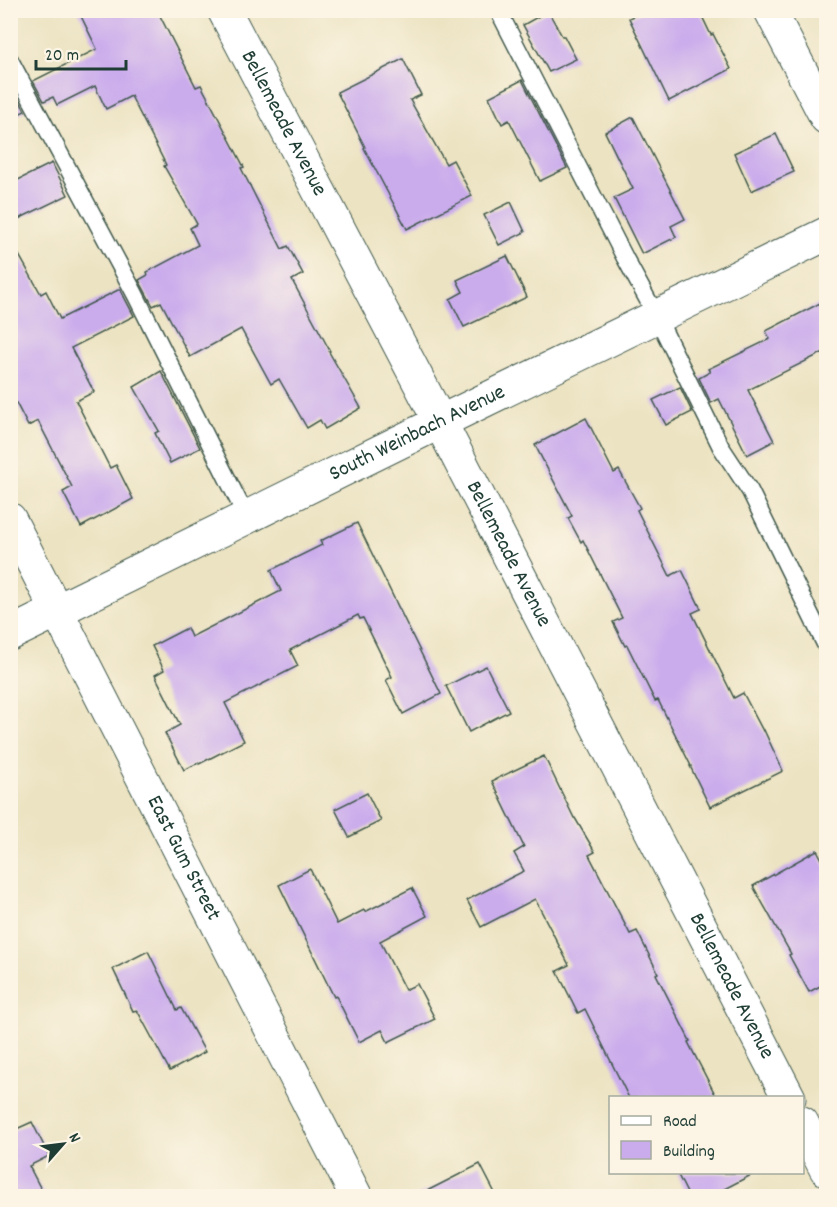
<svg xmlns="http://www.w3.org/2000/svg" width="837" height="1207" font-family="Dekko,sans-serif">
<rect width="100%" height="100%" fill="#fcf5e5"/>
<filter id="ink" filterUnits="userSpaceOnUse"><feTurbulence type="fractalNoise" baseFrequency=".0167" numOctaves="2"/><feDisplacementMap in="SourceGraphic" scale="12" xChannelSelector="R" yChannelSelector="G"/><feConvolveMatrix kernelMatrix="1 2 1 2 8 2 1 2 1" color-interpolation-filters="sRGB"/></filter>
<filter id="wash" filterUnits="userSpaceOnUse"><feTurbulence type="fractalNoise" baseFrequency=".008" numOctaves="4" result="noise"/><feDisplacementMap in="SourceGraphic" scale="24" xChannelSelector="R" yChannelSelector="G"/><feGaussianBlur stdDeviation="1.35" result="paint"/><feColorMatrix in="noise" values="0 0 0 0 0 0 0 0 0 0 0 0 0 0 0 0 0 1.4 0 .05"/><feComposite in="paint" operator="in"/></filter>
<g filter="url(#wash)">
<rect width="100%" height="100%" fill="#ece3c2"/>
<g id="blocks">
<g fill="#caacec">
<polygon points="78,10 157,10 196,87 201,85 244,167 241,168 282,249 288,246 303,274 292,280 330,351 329,352 361,408 325,429 320,420 307,428 279,379 271,384 241,329 190,357 161,302 153,306 139,280 148,275 147,272 198,245 190,228 197,224 164,166 166,165 131,96 106,109 95,86 57,105 53,97 44,101 33,81 97,49"/>
<polygon points="645,10 699,10 711,35 713,34 731,69 669,101 629,18"/>
<polygon points="548,11 562,36 564,36 576,59 549,72 523,25"/>
<polygon points="403,59 421,95 410,100 446,164 453,160 472,196 407,229 364,148 365,147 337,92"/>
<polygon points="522,80 567,168 540,181 509,120 502,124 489,97"/>
<polygon points="14,90 25,111 10,118 10,92"/>
<polygon points="633,117 685,219 671,226 676,237 642,254 614,198 633,189 605,132"/>
<polygon points="776,134 794,172 751,191 734,153"/>
<polygon points="52,163 68,195 10,223 10,184"/>
<polygon points="511,202 525,232 499,245 484,215"/>
<polygon points="10,239 41,294 46,291 60,319 120,289 134,316 71,348 94,392 76,401 110,468 116,465 133,499 81,527 63,492 72,487 38,421 28,426 10,391"/>
<polygon points="507,256 527,297 464,327 450,299 463,292 457,280"/>
<polygon points="826,300 826,351 748,390 774,441 747,455 719,399 711,403 699,378 710,372 708,369 770,339 766,331"/>
<polygon points="161,371 200,448 170,463 155,433 159,431 134,387"/>
<polygon points="680,387 692,412 666,425 653,400"/>
<polygon points="586,418 614,473 619,470 640,508 637,510 670,576 682,570 701,609 692,613 734,698 743,693 763,731 764,730 783,771 710,807 690,766 691,766 658,700 655,701 627,645 625,646 613,622 622,618 583,540 581,542 568,518 572,516 535,445"/>
<polygon points="357,523 441,694 403,714 386,680 392,677 363,618 360,619 358,615 290,650 298,666 225,703 244,741 199,764 198,763 184,770 165,733 180,725 155,675 164,670 152,646 187,628 191,637 281,591 271,570 322,545 320,541"/>
<polygon points="486,666 509,711 469,732 446,686"/>
<polygon points="544,756 574,818 575,818 595,852 589,855 630,934 637,931 658,973 656,974 690,1041 688,1042 717,1098 629,1098 585,1009 578,1013 557,971 569,965 535,899 481,927 467,900 524,871 514,853 524,847 492,781"/>
<polygon points="367,793 381,821 349,837 335,809"/>
<polygon points="817,850 826,867 826,983 809,992 789,955 791,954 753,886"/>
<polygon points="310,869 337,924 364,910 365,912 412,888 427,916 380,941 405,990 417,984 435,1019 388,1042 382,1030 359,1042 336,996 334,997 279,885"/>
<polygon points="148,951 177,1010 181,1008 205,1052 170,1071 137,1010 133,1011 113,969"/>
<polygon points="32,1122 49,1156 29,1166 45,1197 10,1197 10,1128 12,1131"/>
<polygon points="480,1164 497,1197 415,1197"/>
<polygon points="677,1173 755,1173 709,1197 689,1197"/>
</g>
</g>
</g>
<g filter="url(#ink)">
<use href="#blocks" fill-opacity="0" stroke="#3e5649" stroke-width="1.5"/>
<g fill="none" stroke-linecap="round" stroke-linejoin="round">
<g stroke="#3e5649" stroke-width="19">
<g id="service">
<polyline points="498,10 625,258 657,317 721,447 750,491 826,646"/>
<polyline points="10,60 135,294 247,518"/>
</g>
</g>
<g stroke="#3e5649" stroke-width="34">
<g id="minor">
<polyline points="770,10 826,118"/>
<path id="s1" d="M10,519L356,1196"/>
</g>
</g>
<g stroke="#3e5649" stroke-width="35">
<g id="tertiary">
<path id="s2" d="M224,10L440,422L789,1098"/>
<path id="s3" d="M10,634L440,422L826,234"/>
<polyline points="802,1123 826,1169"/>
</g>
</g>
<use href="#service" stroke="#fff" stroke-width="16"/>
<use href="#minor" stroke="#fff" stroke-width="32"/>
<use href="#tertiary" stroke="#fff" stroke-width="33"/>
</g>
</g>
<g text-anchor="middle" dominant-baseline="central" stroke-width="5" stroke-linejoin="round" paint-order="stroke">
<g font-size="22" fill="#1f3d34" stroke="#fcf5e5">
<text stroke="none"><textPath href="#s2" startOffset="128">Bellemeade Avenue</textPath></text>
<text stroke="none"><textPath href="#s3" startOffset="454">South Weinbach Avenue</textPath></text>
<text stroke="none"><textPath href="#s2" startOffset="614">Bellemeade Avenue</textPath></text>
<text stroke="none"><textPath href="#s1" startOffset="381">East Gum Street</textPath></text>
<text stroke="none"><textPath href="#s2" startOffset="1100">Bellemeade Avenue</textPath></text>
</g>
</g>
<rect width="837" height="1207" fill="none" stroke="#fcf5e5" stroke-width="36"/>
<rect x="609" y="1096" width="195" height="78" fill="#fcf5e5" stroke="#a4ab9e" stroke-width="1.5"/>
<rect x="621" y="1116" width="30" height="9" fill="#ffffff" stroke="#a4ab9e" stroke-width="1.5"/>
<text x="663" y="1126" font-size="18" fill="#1f3d34">Road</text>
<rect x="621" y="1141" width="30" height="18" fill="#caacec" stroke="#a4ab9e" stroke-width="1.5"/>
<text x="663" y="1156" font-size="18" fill="#1f3d34">Building</text>
<g transform="translate(63 1144) rotate(62)" stroke="#fcf5e5" stroke-width="4.5" paint-order="stroke">
<path d="M0-4.5L10 22L0 15L-10 22Z" fill="#1f3d34"/>
<text y="-9" font-size="16" font-weight="bold" text-anchor="middle" fill="#1f3d34">N</text>
</g>
<path d="M36 60v9h90v-9" fill="none" stroke="#1f3d34" stroke-width="3"/>
<text x="45" y="60" font-size="18" fill="#1f3d34" stroke="#fcf5e5" stroke-width="4.5" paint-order="stroke">20 m</text>
</svg>
